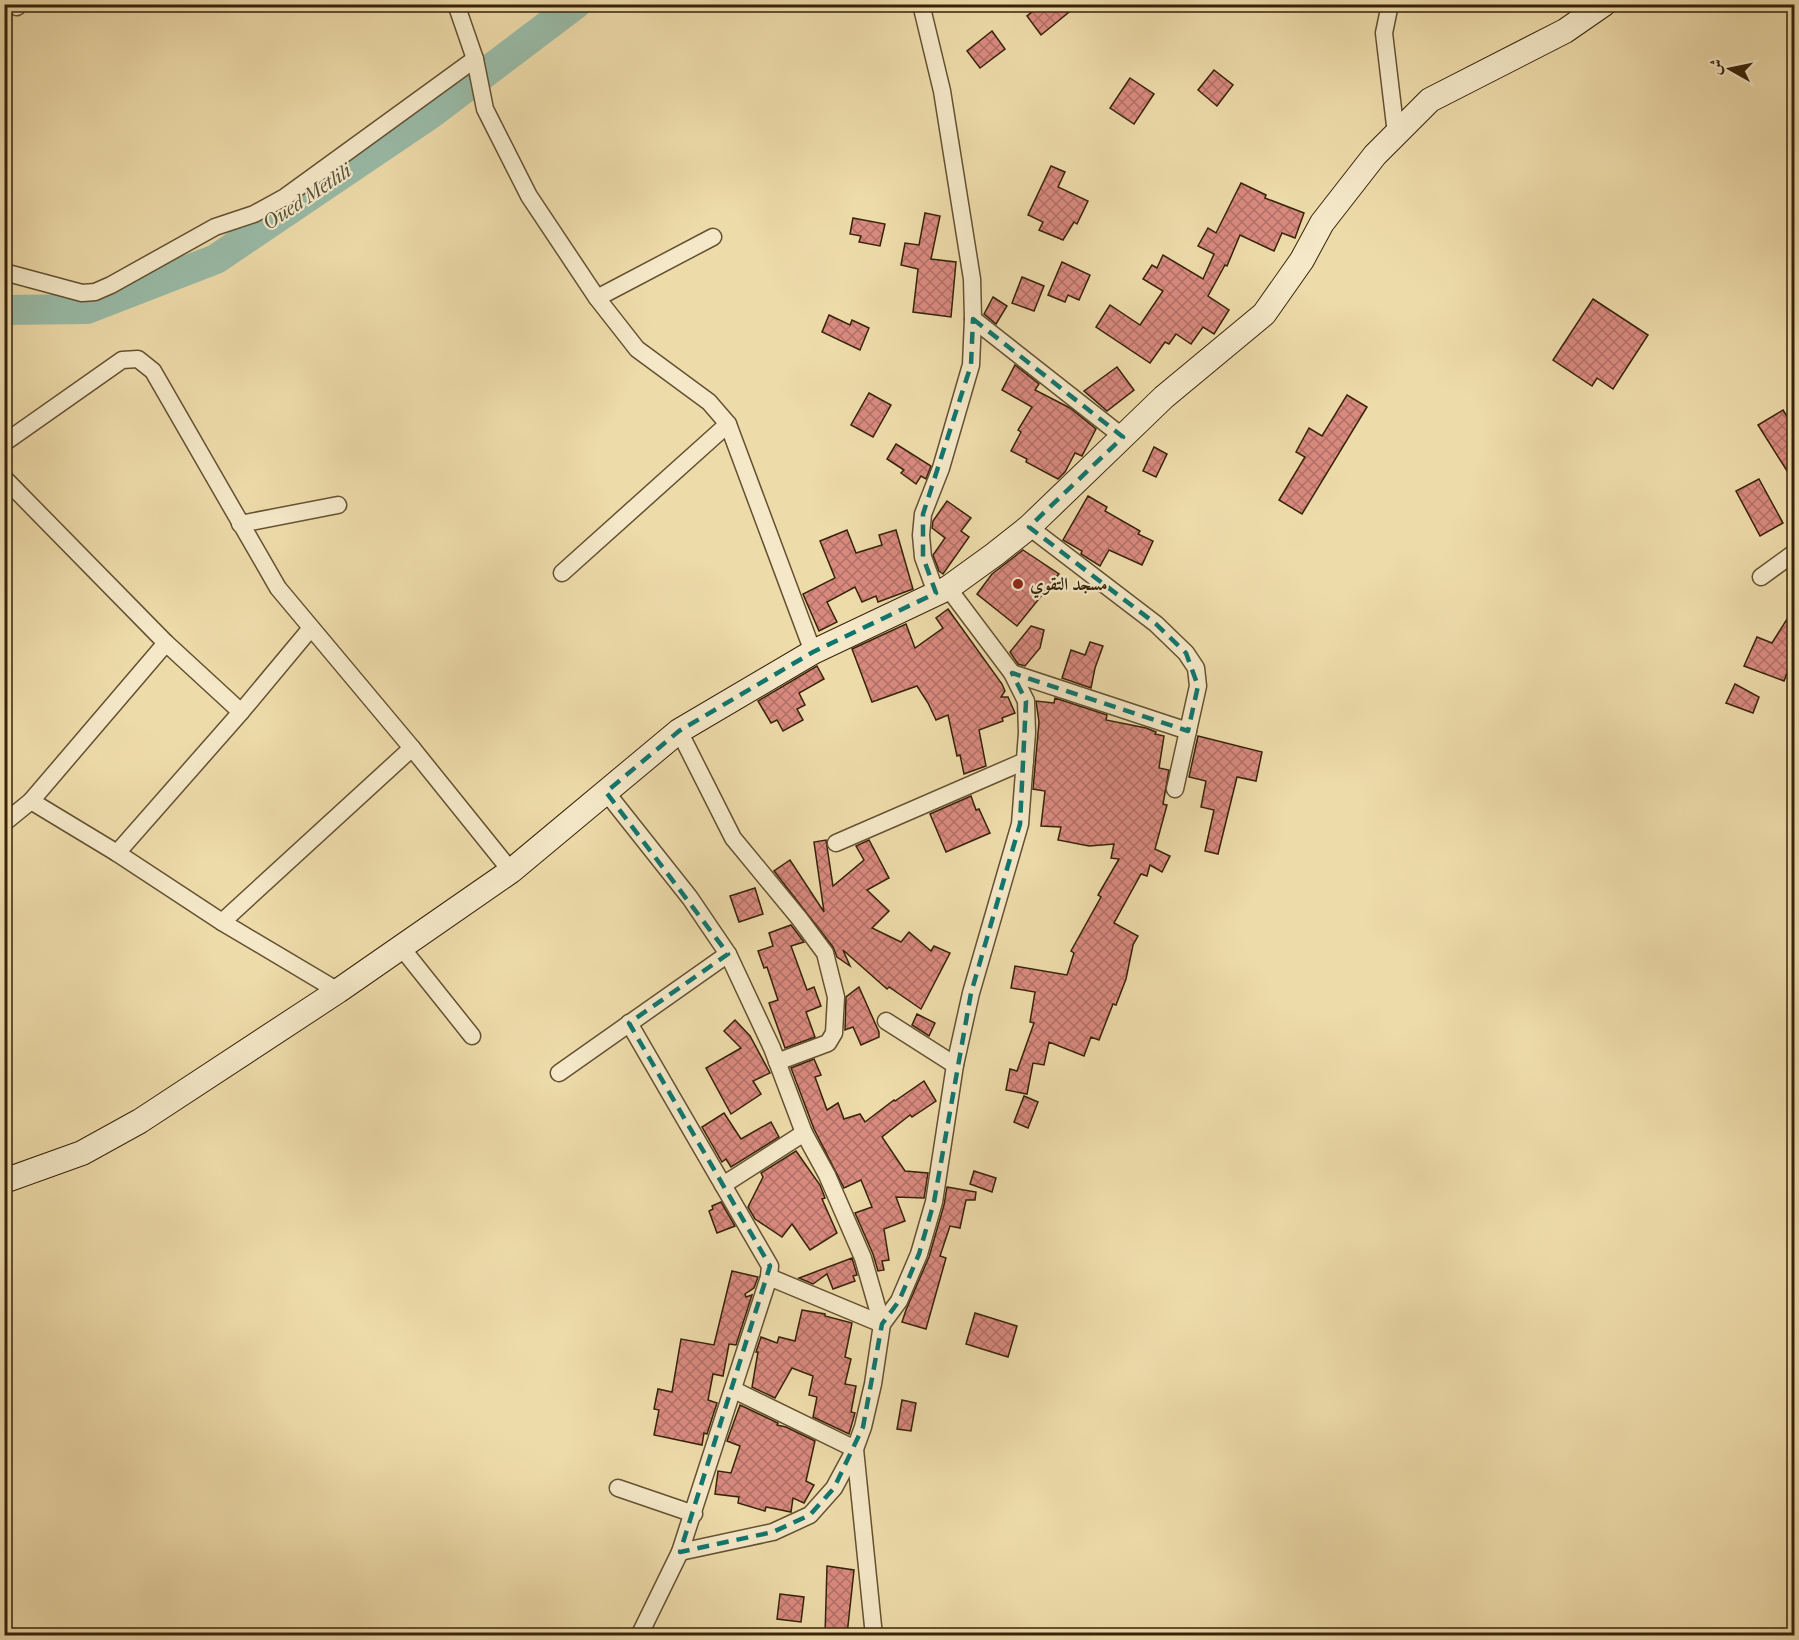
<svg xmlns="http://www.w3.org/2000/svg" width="1799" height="1640" font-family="'IM FELL French Canon',Amiri,serif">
<defs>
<pattern id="building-cross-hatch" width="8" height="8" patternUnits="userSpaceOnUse" patternTransform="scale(1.5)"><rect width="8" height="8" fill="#d98a7f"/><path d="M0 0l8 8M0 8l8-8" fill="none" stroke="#b17066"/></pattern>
</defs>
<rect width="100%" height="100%" fill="#eedbaa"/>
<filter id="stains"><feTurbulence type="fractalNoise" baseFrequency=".00333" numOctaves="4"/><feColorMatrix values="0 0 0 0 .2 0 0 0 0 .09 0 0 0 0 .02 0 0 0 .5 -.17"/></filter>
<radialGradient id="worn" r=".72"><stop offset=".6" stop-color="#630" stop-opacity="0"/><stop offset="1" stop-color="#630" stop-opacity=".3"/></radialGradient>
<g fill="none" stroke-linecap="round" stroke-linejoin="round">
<polyline stroke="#99bba8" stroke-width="30" points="4,310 87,309 216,259 432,113 576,4"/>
</g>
<g fill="url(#building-cross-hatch)" stroke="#362309" stroke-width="1.5">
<polygon points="1042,4 1079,4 1041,35 1027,16"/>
<polygon points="992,31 1005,49 980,68 967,51"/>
<polygon points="1214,70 1233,85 1217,106 1198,90"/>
<polygon points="1130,78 1154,94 1134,124 1110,108"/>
<polygon points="1051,166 1065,172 1058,187 1088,201 1077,224 1074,222 1063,240 1039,230 1043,222 1028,215"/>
<polygon points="1241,183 1266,195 1265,198 1304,213 1295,238 1282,233 1274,251 1240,235 1227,266 1225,265 1208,296 1229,310 1214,334 1203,327 1191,344 1176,334 1169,344 1165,342 1150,363 1096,327 1110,305 1140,325 1163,291 1143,279 1152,265 1157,268 1163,255 1203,279 1214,254 1198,246 1208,228 1216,233"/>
<polygon points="925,213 940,216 931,259 956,262 951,317 913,312 918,269 901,265 905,243 919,245"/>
<polygon points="853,218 885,224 880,246 859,242 861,236 850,234"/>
<polygon points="1062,262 1090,275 1079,300 1068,295 1065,302 1048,295"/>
<polygon points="1022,277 1044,286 1034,311 1012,303"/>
<polygon points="993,297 1007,306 996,324 984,314"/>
<polygon points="1593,299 1648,335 1613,389 1597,378 1592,386 1553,360"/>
<polygon points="829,315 850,325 852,320 869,328 860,350 822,332"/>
<polygon points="1015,365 1039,384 1035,390 1070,408 1096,429 1082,456 1075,453 1065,472 1058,479 1026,462 1027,459 1011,451 1021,432 1018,430 1032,407 1002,390"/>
<polygon points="1117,367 1134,390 1107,411 1084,391"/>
<polygon points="869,393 891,405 873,437 851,425"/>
<polygon points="1347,395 1367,407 1302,514 1279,500 1305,457 1296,452 1309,428 1322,436"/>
<polygon points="1783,410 1794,428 1794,482 1758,425"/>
<polygon points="896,444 931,466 926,479 921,476 916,484 901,473 904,470 887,459"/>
<polygon points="1154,447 1167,454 1156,477 1143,471"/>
<polygon points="1759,479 1783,523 1760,536 1736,491"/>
<polygon points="1088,496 1107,507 1105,511 1140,531 1138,534 1153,541 1142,565 1109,550 1100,566 1081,554 1082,551 1063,540"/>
<polygon points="947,501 971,518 961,531 969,537 943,574 939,571 933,555 945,538 932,528 933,521"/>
<polygon points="847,530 856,553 882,545 879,535 896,530 913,589 878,602 876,596 862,602 855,587 827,602 837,622 819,631 803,594 835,578 820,541"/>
<polygon points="1023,550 1059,574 1017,626 977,594 992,574"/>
<polygon points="1794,608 1794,655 1784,681 1744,666 1757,637 1772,643"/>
<polygon points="948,609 1002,684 1005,691 1001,697 1008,697 1015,713 1002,718 1003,721 979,730 986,766 964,774 960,755 957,756 948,715 936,720 928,703 917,686 872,702 852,649 906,624 915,648 943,628 936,618"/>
<polygon points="1031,626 1044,630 1040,648 1025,666 1018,664 1010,652"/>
<polygon points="1090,642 1103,646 1095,668 1091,688 1062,678 1071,650 1085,655"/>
<polygon points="817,666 824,679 799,693 805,705 797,709 803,720 783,731 777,720 771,723 758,701"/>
<polygon points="1735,684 1759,697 1753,713 1726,703"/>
<polygon points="1055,698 1107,715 1106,720 1146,728 1156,732 1155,734 1164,736 1159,768 1169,770 1163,804 1167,805 1155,849 1170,856 1162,872 1150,865 1147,876 1141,874 1114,923 1138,936 1133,945 1126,979 1116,1005 1113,1004 1099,1040 1091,1037 1084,1056 1049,1042 1044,1065 1033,1063 1027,1094 1006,1090 1010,1069 1017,1071 1034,1023 1030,1022 1035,992 1011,988 1015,966 1067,975 1074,953 1071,951 1101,897 1098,895 1119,859 1111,858 1114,844 1089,846 1058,840 1061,827 1041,826 1045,791 1033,789 1039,722 1036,701 1054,703"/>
<polygon points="1198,736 1262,752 1256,781 1237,777 1218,854 1205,851 1214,810 1201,807 1206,781 1189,777"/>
<polygon points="971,796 976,810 979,809 990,833 946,852 930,814"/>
<polygon points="826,840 833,886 864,860 856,846 869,840 889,878 867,890 889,911 872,928 901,942 909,932 931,951 934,946 950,953 921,1009 889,987 887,989 843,950 850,966 837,957 833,947 774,871 790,860 824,912 814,842"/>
<polygon points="755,888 763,914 739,922 730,896"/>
<polygon points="791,925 804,942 791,946 807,990 814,987 821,1006 806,1012 815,1037 785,1048 769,1003 778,1000 767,967 764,968 758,951 773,946 769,933"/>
<polygon points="859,987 879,1032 879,1037 861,1045 853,1027 845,1030 846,997"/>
<polygon points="917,1014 935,1023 929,1036 912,1025"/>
<polygon points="735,1020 750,1036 770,1073 753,1081 761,1094 731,1114 706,1068 741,1048 724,1031"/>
<polygon points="814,1059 821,1075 815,1077 827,1110 838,1103 844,1119 860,1114 865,1122 894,1100 895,1101 924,1081 936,1101 912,1117 910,1115 882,1137 905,1171 928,1173 924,1198 896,1197 905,1221 884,1229 889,1260 882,1261 884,1270 878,1271 873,1254 855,1213 872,1207 861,1180 844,1188 814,1129 791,1068"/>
<polygon points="1024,1096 1038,1102 1028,1128 1014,1122"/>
<polygon points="724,1113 741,1139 771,1122 779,1137 731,1167 726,1159 722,1162 702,1127"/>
<polygon points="796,1151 820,1185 825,1198 822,1199 837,1233 810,1250 792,1224 782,1237 755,1219 748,1207 763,1177 761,1173"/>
<polygon points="974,1171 996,1178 992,1192 970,1184"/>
<polygon points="947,1187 976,1192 975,1200 966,1200 960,1228 950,1226 940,1256 946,1258 926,1329 902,1322 906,1310 929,1257 944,1205"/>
<polygon points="721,1202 735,1226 717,1233 709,1211 713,1209 712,1206"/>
<polygon points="852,1258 857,1275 853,1276 855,1281 833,1289 827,1274 813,1284 799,1278"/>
<polygon points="732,1271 758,1277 754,1288 745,1294 746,1297 752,1295 736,1345 729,1344 723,1376 713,1374 708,1400 717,1403 707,1434 704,1433 702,1445 654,1435 659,1410 654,1409 658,1389 672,1392 681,1339 714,1345"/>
<polygon points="802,1310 825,1314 825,1316 852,1323 845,1357 851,1359 845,1384 856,1386 851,1412 855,1413 849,1434 813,1417 817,1397 809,1395 813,1376 792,1368 775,1398 752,1387 758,1352 756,1352 761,1337 777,1343 779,1337 795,1341"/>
<polygon points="975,1313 1017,1326 1008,1357 966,1344"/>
<polygon points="902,1400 916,1403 911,1431 897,1429"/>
<polygon points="740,1405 778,1423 777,1425 786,1427 815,1441 806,1481 814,1485 804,1503 793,1498 791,1512 766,1507 765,1511 738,1503 739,1497 715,1494 718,1471 731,1473 740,1446 727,1441"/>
<polygon points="827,1566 854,1570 847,1635 825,1635"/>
<polygon points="780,1594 804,1597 801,1622 777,1619"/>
</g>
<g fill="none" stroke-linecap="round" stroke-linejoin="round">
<g stroke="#645131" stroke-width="19">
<g id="street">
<polyline points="16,4 17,7"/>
<polyline points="456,4 475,59 485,109 529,196 597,298 637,349 709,402 728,424 813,652"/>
<polyline points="921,4 942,91 972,279 973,319 971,365 941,468 923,514 921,535 923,557 936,593"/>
<polyline points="1390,4 1384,33 1396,134"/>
<polyline points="4,272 82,293 95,292 111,285 215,227 254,214 285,197 475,59"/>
<polyline points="597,298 713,237"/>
<polyline points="973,319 1123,437"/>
<polyline points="4,443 122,360 138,359 153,371 278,588 412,748 222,922"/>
<polyline points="4,478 166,643 241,712 117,853"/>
<polyline points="240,524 338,505"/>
<polyline points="1029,527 1156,624 1186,653 1196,668 1198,686 1175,789"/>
<polyline points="562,573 728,424"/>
<polyline points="1761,577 1794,553"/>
<polyline points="1012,673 1188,731"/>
<polyline points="241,712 311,628"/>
<polyline points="679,731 733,838 799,918 825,953 836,997 834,1033 828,1043 777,1062"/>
<polyline points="412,748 511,871"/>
<polyline points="606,792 690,898 728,954 772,1048 804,1133 827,1175 863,1258 882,1324 873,1384 863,1427 855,1449 834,1488 810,1515 773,1532 680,1552"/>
<polyline points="31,801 166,643"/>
<polyline points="4,823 31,801 117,853 222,922 338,991"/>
<polyline points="836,843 1025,761"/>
<polyline points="401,947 472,1036"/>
<polyline points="886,1021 955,1065"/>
<polyline points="629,1023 770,1266 769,1277 680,1552 639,1636"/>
<polyline points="559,1073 728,954"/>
<polyline points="723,1185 804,1133"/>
<polyline points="769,1277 882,1324 899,1301 919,1254 934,1202 955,1065 971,993 1020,824 1027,733 1026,701 1012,673 948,588"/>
<polyline points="734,1390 855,1449 874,1636"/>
<polyline points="618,1488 694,1514"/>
</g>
</g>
<g stroke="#362309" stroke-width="26">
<polyline id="secondary" points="4,1181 82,1153 140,1121 338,991 511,871 679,731 813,652 948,588 995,554 1029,527 1164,397 1264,314 1302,260 1322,223 1375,155 1430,100 1565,31 1604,4"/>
</g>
<use href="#street" stroke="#f4e8c8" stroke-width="16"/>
<use href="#secondary" stroke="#f4e8c8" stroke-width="24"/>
</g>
<path fill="none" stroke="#0f766e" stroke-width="4.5" stroke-dasharray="12 8" stroke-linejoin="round" d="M973,319L1123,437L1029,527L1156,624L1186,653L1198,686L1188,731L1012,673L1026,701L1020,824L971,993L934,1202L919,1254L899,1301L882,1324L863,1427L834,1488L810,1515L773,1532L680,1552L770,1266L629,1023L728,954L606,792L679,731L813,652L936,593L923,557V514L971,365Z"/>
<circle fill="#8f2418" stroke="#f4e8c8" stroke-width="2" cx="1018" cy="584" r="6"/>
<g text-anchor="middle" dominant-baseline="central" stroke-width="4.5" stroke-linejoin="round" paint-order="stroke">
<g font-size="18" font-weight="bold" fill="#362309" stroke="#f4e8c8" text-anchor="start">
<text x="1030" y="584">مسجد التقوي</text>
</g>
<g font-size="20" font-style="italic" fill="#545139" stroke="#f4e8c8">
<text transform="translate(307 197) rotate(-34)">Oued Metlili</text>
</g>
</g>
<rect width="1799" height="1640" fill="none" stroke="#eedbaa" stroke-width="24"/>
<rect x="6" y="6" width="1787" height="1628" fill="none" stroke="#362309" stroke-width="3"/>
<rect x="12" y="12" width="1775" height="1616" fill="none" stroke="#362309" stroke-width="1.5"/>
<g transform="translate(1730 69) rotate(279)" stroke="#f4e8c8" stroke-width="4.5" paint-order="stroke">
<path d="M0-4.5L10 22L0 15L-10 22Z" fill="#362309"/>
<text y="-9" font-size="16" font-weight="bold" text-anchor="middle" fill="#362309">ش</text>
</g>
<rect width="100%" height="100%" filter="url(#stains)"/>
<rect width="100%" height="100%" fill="url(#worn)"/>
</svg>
